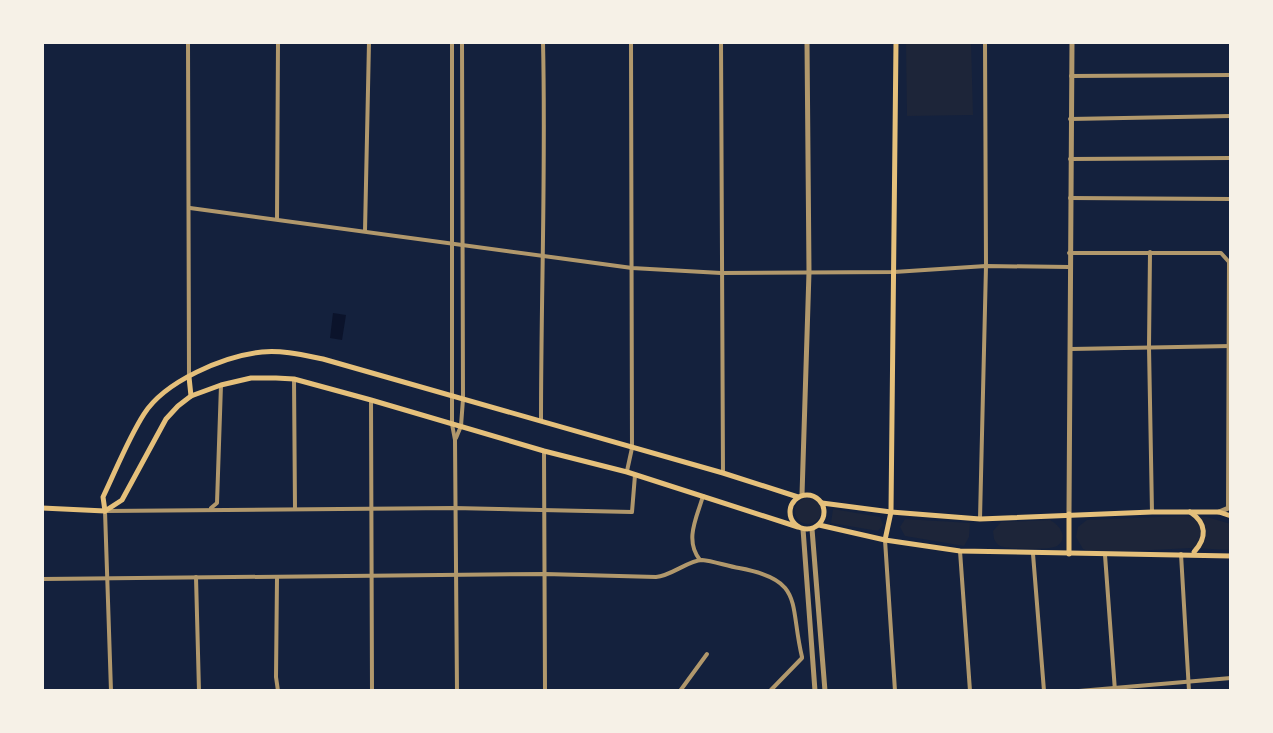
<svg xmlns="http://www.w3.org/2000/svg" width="1273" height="733" font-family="Figtree,sans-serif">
<rect width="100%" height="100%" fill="#14213d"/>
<g fill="#1d2539">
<polygon points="906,42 971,42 973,115 907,116"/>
<circle cx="808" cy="511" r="13"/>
<polygon points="833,509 880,517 883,525 878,531 831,523"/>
<polygon points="1180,516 1207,517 1231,524 1231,550 1191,548 1094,553 1083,549 1076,537 1078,527 1087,520"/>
<polygon points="905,519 970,523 969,537 964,546 905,536 900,527"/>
<path d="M1050,520C1060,525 1069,538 1057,546C1051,550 1011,549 1004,547C998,546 997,544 994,539L993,531L1001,522Z"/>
</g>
<polygon fill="#0b132b" points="333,313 346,315 342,340 330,338"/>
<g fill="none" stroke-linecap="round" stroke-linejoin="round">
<g stroke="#b1986c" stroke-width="4">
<polyline points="188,42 189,376"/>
<polyline points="452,42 452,424 455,440 457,691"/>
<polyline points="721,42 723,473"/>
<polyline points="1071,76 1231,75"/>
<polyline points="1070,119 1231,116"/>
<polyline points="1070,159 1231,158"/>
<polyline points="1070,198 1231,199"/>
<polyline points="190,208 632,268 721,273 894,272 986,266 1069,267"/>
<polyline points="277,219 278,42"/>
<polyline points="365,231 369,42"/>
<polyline points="1150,252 1149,347 1152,512"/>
<polyline points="1069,253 1221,253 1229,262 1228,507"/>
<polyline points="1071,349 1231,346"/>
<polyline points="294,379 295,509"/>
<polyline points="371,400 372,691"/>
<path d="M541,421C541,295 546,168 543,42"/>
<polyline points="456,438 461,426 463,399 462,42"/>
<polyline points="544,451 545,691"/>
<polyline points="627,471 632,448 631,42"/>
<polyline points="211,508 217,503 221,385"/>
<polyline points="980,519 986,266 985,42"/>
<polyline points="885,540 895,691"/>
<polyline points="960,551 970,691"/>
<polyline points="1033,554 1044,691"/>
<polyline points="1181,554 1189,691"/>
<polyline points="1105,555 1115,691"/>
<path d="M700,560C684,540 697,517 703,496"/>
<polyline points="196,577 199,691"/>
<polyline points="277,578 276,677 278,691"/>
<path d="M42,579L545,574L656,577C671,576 689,560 702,560C713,561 727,566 739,568C805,580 789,603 802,657"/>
<polyline points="111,691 105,511 454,508 632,512 635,475"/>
<polyline points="680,691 707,654"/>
<polyline points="770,691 802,658"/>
<polyline points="1079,691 1231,678"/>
</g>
<g stroke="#b1986c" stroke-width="5">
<polyline points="802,495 809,272 807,42"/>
<polyline points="1219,512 1231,507"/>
<polyline points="1069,514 1072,42"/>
<polyline points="803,529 815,691"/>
<polyline points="812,529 825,691"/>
</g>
<g stroke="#e5c07b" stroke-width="5">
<polyline points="189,377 191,396"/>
<circle cx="807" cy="512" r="17"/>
<polyline points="822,503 891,512 980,519 1152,512 1219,512 1231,516"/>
<polyline points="42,508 105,511"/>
<path d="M105,511L103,497C116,470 128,439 144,414C165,381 224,356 262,352C282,350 303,355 323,359L723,473L798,497"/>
<polyline points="105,511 122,500 166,419 178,406 191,396 221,385 251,378 276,378 294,379 371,400 544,451 627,472 798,527"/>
<path d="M1190,512C1207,523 1207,538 1194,552"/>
<polyline points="1069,514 1069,554"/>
<polyline points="819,525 885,540 960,551 1231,556"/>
<polyline points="885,540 891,512 896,42"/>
</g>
</g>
<rect width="1273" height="733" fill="none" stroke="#f6f1e7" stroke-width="88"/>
</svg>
